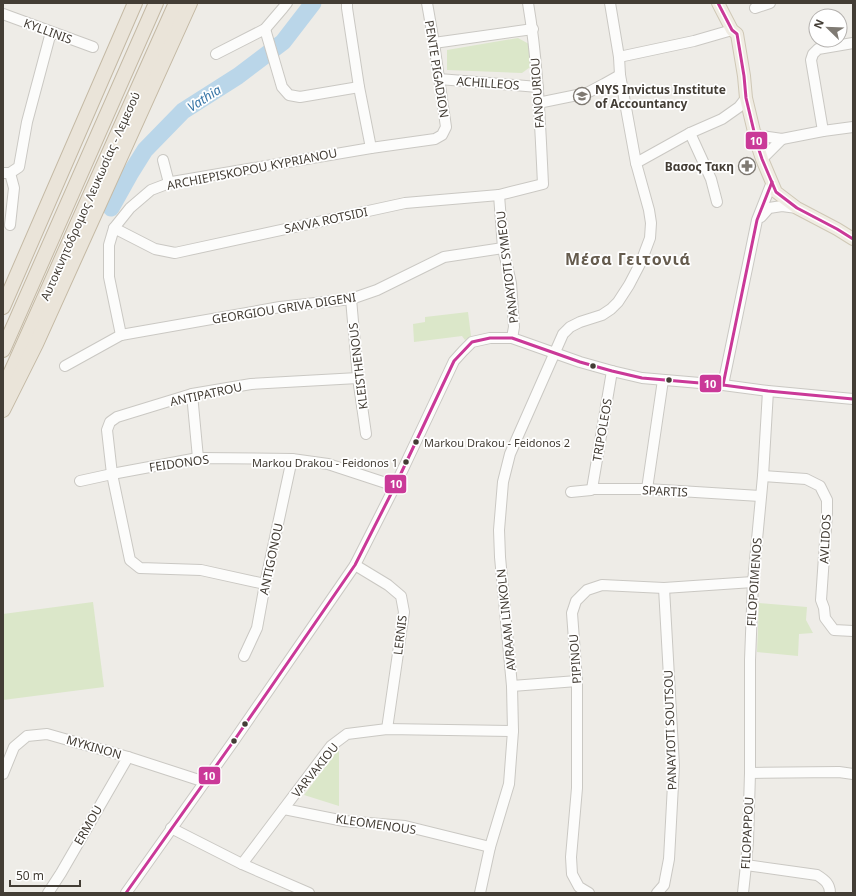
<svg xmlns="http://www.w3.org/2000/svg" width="856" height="896" font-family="'Noto Sans',sans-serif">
<rect width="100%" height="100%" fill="#eeece7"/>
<g fill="#dbe7c9">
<polygon points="518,38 529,44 533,65 522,73 447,70 447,50"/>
<polygon points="468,312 471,336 465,340 462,336 414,342 413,324 425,322 425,317"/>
<polygon points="93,602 104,687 3,700 3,614"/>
<polygon points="759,603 807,607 806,620 813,633 799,634 798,656 757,652"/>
<polygon points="339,749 339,806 304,795"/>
</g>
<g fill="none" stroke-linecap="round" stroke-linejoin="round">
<polyline stroke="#bad6e9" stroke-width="17" points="111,208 130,174 145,150 183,111 238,76 283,42 313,3"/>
<g stroke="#cac8c3" stroke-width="12">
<g id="minor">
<polyline points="347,3 347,8 359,87 371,148"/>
<polyline points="755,8 770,3"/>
<polyline points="3,14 93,47"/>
<polyline points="265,29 282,87 289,95 300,97 359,87"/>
<polyline points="434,43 533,29"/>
<polyline points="216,54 265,29 283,8 287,3"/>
<polyline points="619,57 694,41 732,30"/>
<polyline points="439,79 538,87"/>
<polyline points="538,103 587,93 604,84 620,75"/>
<polyline points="823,131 811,60 813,54 818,49 853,43"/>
<polyline points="690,133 711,179 717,202"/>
<polyline points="755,135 782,139 823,131 853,127"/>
<polyline points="762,159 782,139"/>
<polyline points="163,160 169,183"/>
<polyline points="636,163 690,133 722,119 739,107 746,98"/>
<polyline points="3,173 10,173 19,167 27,122 51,32"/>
<polyline points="499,195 503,248 511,283 514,327 512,338"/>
<polyline points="761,217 769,208 782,206 797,208"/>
<polyline points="10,225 14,188 10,173"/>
<path d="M114,228L155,249L175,253L405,203L499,195L543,184C540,123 538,62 528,3"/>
<polyline points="351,299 358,378 366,434"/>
<polyline points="121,335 109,277 109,245 114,228 130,208 151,190 172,182 371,148 435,139 442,135 446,127 434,43 427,3"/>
<polyline points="65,366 121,335 280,307 351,299 377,290 444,257 503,248"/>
<polyline points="723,385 757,220 772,182"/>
<polyline points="192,394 198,458"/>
<polyline points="763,476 806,479 820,486 827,500 827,513 821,600 824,608 825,618 834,630 853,631"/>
<polyline points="80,481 112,474 198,458 292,459 328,464 395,486"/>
<polyline points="592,489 612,371"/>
<polyline points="647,489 663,380"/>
<polyline points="571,492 591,490 592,489 647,489 760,496"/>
<polyline points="355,565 388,585 401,596 404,612 387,729"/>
<polyline points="265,584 201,570 140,568 130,560 112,474 107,430 110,422 117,417 192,394 251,384 358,378"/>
<polyline points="244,656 257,628 265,584 292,459"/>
<polyline points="512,686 577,681"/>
<polyline points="750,773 839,772 853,774"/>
<polyline points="3,774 14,747 27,736 47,734 128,757 205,782"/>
<polyline points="284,809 344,821 405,826 490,847"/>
<polyline points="171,828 242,864 309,893"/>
<polyline points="242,864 331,746 347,734 387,729 513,731"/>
<path d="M746,865L817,875C825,880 830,884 830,893"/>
<polyline points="48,893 61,873 128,757"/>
<polyline points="126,893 233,742 355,565 395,486 454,361 463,351 472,342 490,338 512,338 580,362 612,371 642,378 723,385 768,391 853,399"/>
<polyline points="480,893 490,847 509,784 513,731 512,686 500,557 499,530 503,482 510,454 563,334 570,327 580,322 602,315 611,309 618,302 629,285 641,262 650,238 651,223 649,210 636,163 620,75 619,57 610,3"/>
<polyline points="589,893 579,887 572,874 571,857 577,788 577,681 572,613 576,601 587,590 602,585 664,588 753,582"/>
<polyline points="657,893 664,885 669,859 674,766 664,588"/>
<polyline points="743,893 746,865 748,841 750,773 750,660 753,582 763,476 768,391"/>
</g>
</g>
<g stroke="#cfc8b6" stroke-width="14">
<polyline id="major" points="718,3 732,30 737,34 744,76 746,98 757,144 762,159 776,192 797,208 837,229 853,239"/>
</g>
<g stroke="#c4b9a4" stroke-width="16">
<g id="highway">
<polyline points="3,307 135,3"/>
<polyline points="3,350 156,3"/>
<polyline points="3,390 176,3"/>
<polyline points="3,410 36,344 190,3"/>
</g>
</g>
<use href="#minor" stroke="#fcfcfb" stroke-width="10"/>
<use href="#major" stroke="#f0ece3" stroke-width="12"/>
<use href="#highway" stroke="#eae4d9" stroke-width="14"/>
<g stroke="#fff" stroke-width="6">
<g id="bus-1">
<polyline points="718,3 732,30 737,34 744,76 746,98 757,144 762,159 776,192 797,208 837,229 853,239"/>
<polyline points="723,385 757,220 772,182"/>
<polyline points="126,893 233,742 355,565 395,486 454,361 472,342 490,338 512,338 580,362 612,371 642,378 723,385 768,391 853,399"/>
</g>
</g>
<use href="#bus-1" stroke="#ca3998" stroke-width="3"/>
</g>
<defs>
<g id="school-ring" transform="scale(0.9)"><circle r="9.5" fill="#fff" stroke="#7f7a73" stroke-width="1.5"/><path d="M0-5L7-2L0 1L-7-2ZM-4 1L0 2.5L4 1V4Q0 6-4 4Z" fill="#7f7a73"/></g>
<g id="pharmacy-ring" transform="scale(0.9)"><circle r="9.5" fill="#fff" stroke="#7f7a73" stroke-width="1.5"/><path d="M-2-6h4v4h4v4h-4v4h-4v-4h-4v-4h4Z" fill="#7f7a73"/></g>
</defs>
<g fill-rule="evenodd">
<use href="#school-ring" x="582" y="96"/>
<use href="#pharmacy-ring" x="747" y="166"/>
</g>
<g fill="#433d35" stroke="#fff" stroke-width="1.5">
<circle cx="593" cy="366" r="3.5"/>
<circle cx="669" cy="380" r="3.5"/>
<circle cx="416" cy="442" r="3.5"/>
<circle cx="406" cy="462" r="3.5"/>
<circle cx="245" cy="724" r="3.5"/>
<circle cx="234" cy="741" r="3.5"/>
</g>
<g text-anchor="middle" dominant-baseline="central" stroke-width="3.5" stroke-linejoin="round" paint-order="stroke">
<g font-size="11" fill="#433d35" stroke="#fff" text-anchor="start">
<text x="424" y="442">Markou Drakou - Feidonos 2</text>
<text x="398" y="462" text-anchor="end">Markou Drakou - Feidonos 1</text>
</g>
<g font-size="12" fill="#433d35" stroke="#fff">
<text transform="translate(48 31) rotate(20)">KYLLINIS</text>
<text transform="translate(437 69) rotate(81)">PENTE PIGADION</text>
<text transform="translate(488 83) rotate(4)">ACHILLEOS</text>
<text transform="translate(537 93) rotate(-94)">FANOURIOU</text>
<text transform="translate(252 169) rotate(-11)">ARCHIEPISKOPOU KYPRIANOU</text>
<text transform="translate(90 196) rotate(-66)">Αυτοκινητόδρομος Λευκωσίας - Λεμεσού</text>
<text transform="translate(326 220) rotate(-12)">SAVVA ROTSIDI</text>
<text transform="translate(507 267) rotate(-97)">PANAYIOTI SYMEOU</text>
<text transform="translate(284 308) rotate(-9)">GEORGIOU GRIVA DIGENI</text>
<text transform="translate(358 366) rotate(-97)">KLEISTHENOUS</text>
<text transform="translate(206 394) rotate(-12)">ANTIPATROU</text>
<text transform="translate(602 430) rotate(-80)">TRIPOLEOS</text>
<text transform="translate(179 463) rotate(-8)">FEIDONOS</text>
<text transform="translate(665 491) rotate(3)">SPARTIS</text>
<text transform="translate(825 539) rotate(-87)">AVLIDOS</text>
<text transform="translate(271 559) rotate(-78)">ANTIGONOU</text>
<text transform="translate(754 582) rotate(-86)">FILOPOIMENOS</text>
<text transform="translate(506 620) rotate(-96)">AVRAAM LINKOLN</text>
<text transform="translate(400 635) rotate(-83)">LERNIS</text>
<text transform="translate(575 659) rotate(-94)">PIPINOU</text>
<text transform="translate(670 730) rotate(-92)">PANAYIOTI SOUTSOU</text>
<text transform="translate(94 747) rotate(16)">MYKINON</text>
<text transform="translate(315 770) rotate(-51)">VARVAKIOU</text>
<text transform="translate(376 824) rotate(8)">KLEOMENOUS</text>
<text transform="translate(88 825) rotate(-60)">ERMOU</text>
<text transform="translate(747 833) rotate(-87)">FILOPAPPOU</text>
</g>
<g font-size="12" font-weight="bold" fill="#433d35" stroke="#fff" text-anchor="start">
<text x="595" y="89">NYS Invictus Institute<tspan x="595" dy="14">of Accountancy</tspan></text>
<text x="734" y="166" text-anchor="end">Βασος Τακη</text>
</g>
<g font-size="13" font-style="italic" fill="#3674a6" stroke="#fff">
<text transform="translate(204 98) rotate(-33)">Vathia</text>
</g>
<g font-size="16" font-weight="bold" letter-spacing="1" fill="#655b4d" stroke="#fff">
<text x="628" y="259">Μέσα Γειτονιά</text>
</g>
</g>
<g stroke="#fff" stroke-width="1.5">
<rect x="745" y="131" width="23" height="19" rx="4" fill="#ca3998"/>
<rect x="699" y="374" width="23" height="19" rx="4" fill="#ca3998"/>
<rect x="384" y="474" width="23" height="20" rx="4" fill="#ca3998"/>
<rect x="198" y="766" width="23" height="19" rx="4" fill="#ca3998"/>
</g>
<g font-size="11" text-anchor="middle" font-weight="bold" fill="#fff">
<text x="756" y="145">10</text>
<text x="710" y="388">10</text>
<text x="396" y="488">10</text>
<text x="209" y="780">10</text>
</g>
<rect width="856" height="896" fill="none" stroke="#433d35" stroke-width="8"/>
<g transform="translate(828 28) rotate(293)"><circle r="19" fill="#ffffff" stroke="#b4b1ae"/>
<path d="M0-3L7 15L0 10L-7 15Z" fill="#7f7a73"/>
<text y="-6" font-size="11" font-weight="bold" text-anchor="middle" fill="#433d35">N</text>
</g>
<path d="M10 880v6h70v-6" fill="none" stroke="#433d35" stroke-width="2"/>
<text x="16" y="880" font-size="12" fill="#433d35" stroke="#ffffff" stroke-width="3" paint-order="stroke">50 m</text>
</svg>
